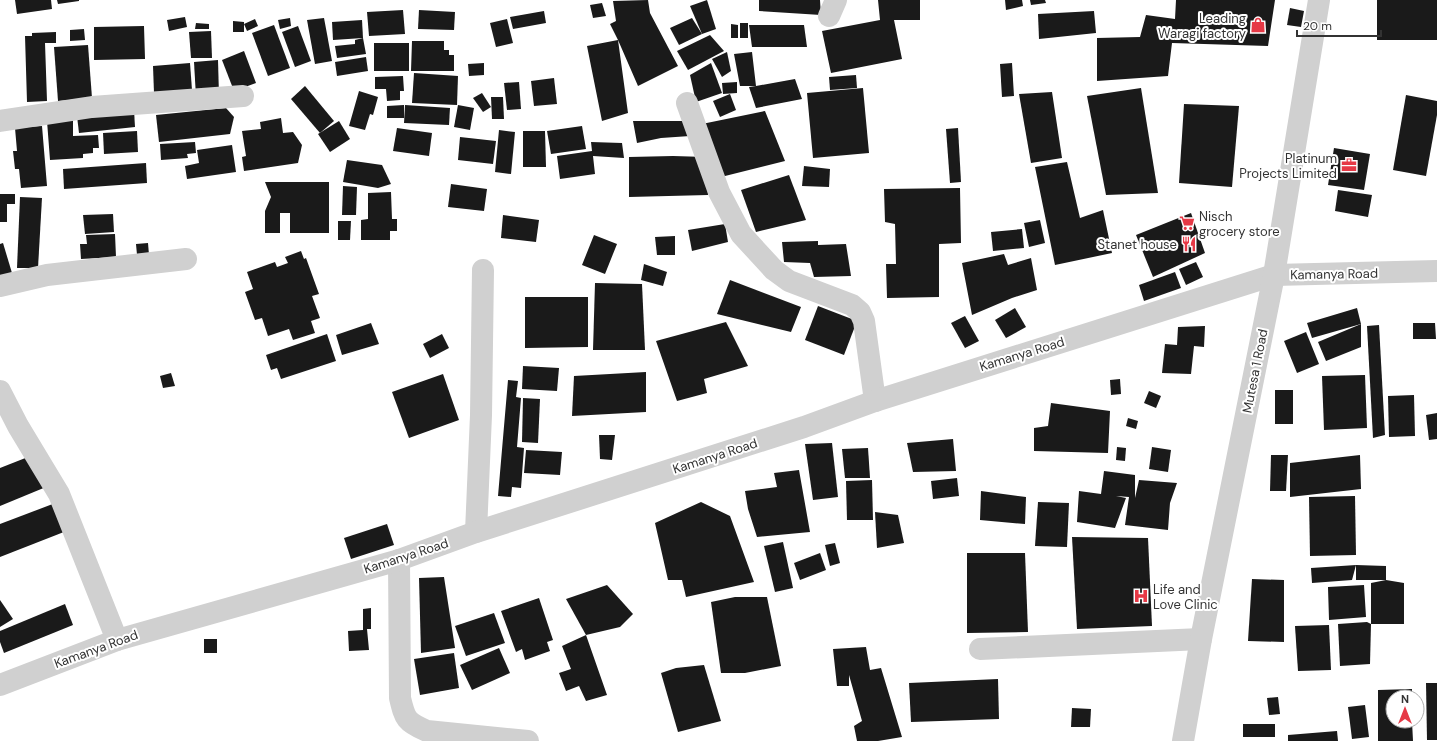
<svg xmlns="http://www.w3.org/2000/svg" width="1437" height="741" font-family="'DM Sans',sans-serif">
<rect width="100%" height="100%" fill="#fff"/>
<g fill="#1a1a1a">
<polygon points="15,0 51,0 52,9 17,14"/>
<polygon points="57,0 79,0 79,1 58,4"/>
<polygon points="648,0 650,13 678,66 638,86 618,40 628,113 602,121 587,46 618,40 610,24 616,21 613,1"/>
<polygon points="707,0 716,29 702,34 690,6"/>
<polygon points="759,0 820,0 821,15 759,11"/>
<polygon points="878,0 920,0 920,20 894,20 902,59 831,73 822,31 880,20"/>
<polygon points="1005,0 1022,0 1023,6 1006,10"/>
<polygon points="1030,0 1045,0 1046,3 1031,5"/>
<polygon points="1176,0 1275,0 1268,46 1172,43 1168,76 1097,81 1097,38 1140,37 1146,15 1175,19"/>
<rect x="1377" y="0" width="60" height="40"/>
<polygon points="602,3 606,16 593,18 590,5"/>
<polygon points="1290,8 1304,11 1301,27 1287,25"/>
<polygon points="403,10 405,34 369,36 367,12"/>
<polygon points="419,10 455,12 454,30 418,29"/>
<polygon points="544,11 546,23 513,29 510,17"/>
<polygon points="1094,11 1096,33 1039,39 1038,14"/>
<polygon points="185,17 187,27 169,31 167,20"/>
<polygon points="290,18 291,26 280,29 278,20"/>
<polygon points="324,18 332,61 315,64 307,20"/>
<polygon points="692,18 702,34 679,45 670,28"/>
<polygon points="255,19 258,26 247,31 244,24 244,32 233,32 233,21 244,22 244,24"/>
<polygon points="507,19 513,43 496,47 490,23"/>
<polygon points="362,20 363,38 333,40 332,22"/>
<polygon points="196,23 209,24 209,29 195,29"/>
<rect x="740" y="23" width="8" height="15"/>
<polygon points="731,24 738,25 738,38 731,38"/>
<polygon points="274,25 290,68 268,76 252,33"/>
<polygon points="749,25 804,25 807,47 752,47"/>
<polygon points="144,26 145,59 94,60 94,27"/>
<polygon points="298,26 311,61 295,67 282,32"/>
<polygon points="84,29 85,40 70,41 70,30"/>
<polygon points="211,31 212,58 191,58 189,32"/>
<polygon points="56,32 56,43 45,43 47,101 27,102 25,36 32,36 32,33"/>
<polygon points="710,35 724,51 688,70 677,51"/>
<polygon points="363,38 366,54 337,58 335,46 355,44 355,40"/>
<polygon points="412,41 444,41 444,50 449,50 449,55 454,55 454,71 411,71"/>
<rect x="374" y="43" width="35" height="28"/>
<polygon points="88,45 92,98 58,101 54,47"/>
<polygon points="244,51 256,83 234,91 222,60"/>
<polygon points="727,52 731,71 722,77 712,59"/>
<polygon points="752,52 756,86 795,79 802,99 756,108 749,87 756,86 740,86 734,54"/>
<polygon points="366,57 368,71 337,76 335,62"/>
<polygon points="218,60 219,96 196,97 194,62"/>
<polygon points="190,63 192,90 154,93 153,66"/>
<polygon points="484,63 484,75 469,76 468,64"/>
<polygon points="711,63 722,93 696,102 690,75"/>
<polygon points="1012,63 1014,96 1002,97 1000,64"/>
<polygon points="414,73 458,76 457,105 412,103"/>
<polygon points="856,75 857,88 830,90 829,77"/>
<polygon points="403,76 404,91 400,91 400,100 387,101 386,89 375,89 375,77"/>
<polygon points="554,78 557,104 534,106 531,81"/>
<polygon points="519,82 521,109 507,110 504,83"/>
<polygon points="737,82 737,93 723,94 722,83"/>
<polygon points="305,86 334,121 320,133 291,99"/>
<polygon points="863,88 869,153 813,158 807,93"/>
<polygon points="1141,88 1158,193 1106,195 1087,96"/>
<polygon points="359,91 378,97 373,115 370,114 365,130 349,126"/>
<polygon points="1052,92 1062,158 1031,163 1019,94"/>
<polygon points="482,93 491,107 483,112 473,98"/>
<polygon points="730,94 736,110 720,117 713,101"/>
<polygon points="1406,95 1437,101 1437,115 1426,176 1393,170"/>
<polygon points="491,97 503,97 504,119 492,119"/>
<polygon points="1184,104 1239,106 1232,187 1179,183"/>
<polygon points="404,105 404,118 387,118 387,106"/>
<polygon points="405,105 450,108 449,125 404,123"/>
<polygon points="458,105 474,108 470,130 454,127"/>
<polygon points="226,108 234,117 230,134 159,142 156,115"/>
<polygon points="134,110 135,127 79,133 77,116"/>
<polygon points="765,111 785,161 721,177 697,125"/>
<polygon points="281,118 283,133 293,132 302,145 298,163 244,171 242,157 246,156 242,131 261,129 260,122"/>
<polygon points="73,120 73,136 98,135 99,148 93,148 93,153 83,154 83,158 50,160 47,121"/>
<polygon points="339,121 350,139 330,152 318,134"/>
<polygon points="633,121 688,121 690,136 661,138 637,143"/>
<polygon points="42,126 47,186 21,188 19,169 15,169 13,151 17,151 15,128"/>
<polygon points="582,126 586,149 551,154 547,131"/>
<polygon points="397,128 432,133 429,156 393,151"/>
<polygon points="958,128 961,182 950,183 946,129"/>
<polygon points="499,130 515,132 511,174 495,172"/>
<polygon points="137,131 138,152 104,154 103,133"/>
<polygon points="523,131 545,131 546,167 523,167"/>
<polygon points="460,137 496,141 493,164 458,160"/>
<polygon points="195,142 196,153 187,154 188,158 161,160 160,144"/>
<polygon points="591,142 622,143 624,158 593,156 595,174 560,179 557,156 592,151"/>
<polygon points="232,145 236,172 187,179 185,166 199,163 197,150"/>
<polygon points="1334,148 1370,154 1364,190 1328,185"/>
<polygon points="673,156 706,157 708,195 629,197 629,157"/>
<polygon points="347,160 382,165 391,184 378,188 343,182"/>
<polygon points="1067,162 1080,218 1103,210 1112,253 1055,265 1035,167"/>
<polygon points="146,163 147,183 64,189 63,169"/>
<polygon points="804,166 830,169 829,187 802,186"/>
<polygon points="789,175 806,220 756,232 741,190"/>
<polygon points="265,182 329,182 329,233 290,233 290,213 280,213 280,233 265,233 265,211 271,197"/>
<polygon points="451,184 487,189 484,211 448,207"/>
<polygon points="343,186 357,187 356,215 342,215"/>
<polygon points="960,188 961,243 939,244 939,297 887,298 886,264 896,264 895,224 885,222 884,189"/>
<polygon points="1338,190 1372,195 1368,217 1335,211"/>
<polygon points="391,192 392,219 397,219 397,231 390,231 390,240 361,240 361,220 368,219 368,193"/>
<polygon points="0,194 15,194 15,204 7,204 7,222 0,222"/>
<polygon points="20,197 42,198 38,268 17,268"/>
<polygon points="1191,213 1205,253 1153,277 1136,235"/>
<polygon points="113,214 114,232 85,234 83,215"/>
<polygon points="503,215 539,220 536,242 501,238"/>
<polygon points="1040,220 1045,243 1029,247 1024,223"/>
<polygon points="338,221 351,221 350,240 338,240"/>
<polygon points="725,224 728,242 692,251 688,230"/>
<polygon points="1022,229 1024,248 993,251 991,232"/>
<polygon points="115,234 116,257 81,259 80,244 87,244 86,235"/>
<polygon points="594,235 617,244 605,274 582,265"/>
<polygon points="675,236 675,255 657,255 655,237"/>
<polygon points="818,241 818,245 846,244 851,276 814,277 810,263 784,262 782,242"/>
<polygon points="3,243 12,273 0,276 0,244"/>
<polygon points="148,243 149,255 137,255 136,244"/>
<polygon points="301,251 304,259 306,258 319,294 312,296 320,318 311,321 315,333 293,340 289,329 268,336 262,318 255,320 245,292 253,289 247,272 275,262 277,267 288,263 285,257"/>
<polygon points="1004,254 1008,265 1031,258 1037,290 1012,298 972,315 962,263"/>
<polygon points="1196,262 1203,277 1186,285 1179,269"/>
<polygon points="644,264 667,272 663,286 641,280"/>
<polygon points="1175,272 1181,288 1144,301 1139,285"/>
<polygon points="730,280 801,307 791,332 717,314"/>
<polygon points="595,283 642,284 645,350 593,350"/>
<polygon points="525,297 588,297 588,347 525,348"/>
<polygon points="818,306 857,321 844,355 805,340"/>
<polygon points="1015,308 1026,327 1006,338 995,320"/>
<polygon points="1357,308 1361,324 1361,347 1326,361 1318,342 1361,324 1312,338 1307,323"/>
<polygon points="965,316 979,341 965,348 951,323"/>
<polygon points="726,322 748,366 704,379 707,393 677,401 656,341"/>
<polygon points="371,323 379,344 342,355 336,335"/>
<polygon points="1413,323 1435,323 1436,339 1413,339"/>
<polygon points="1379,325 1385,435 1373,438 1367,326"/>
<polygon points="1205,326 1204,347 1194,346 1191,374 1162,373 1165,344 1177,345 1178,327"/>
<polygon points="1306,332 1319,364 1297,373 1284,341"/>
<polygon points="327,334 336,361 281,379 277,368 271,370 266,355"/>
<polygon points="442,334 449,348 430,358 423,344"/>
<polygon points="523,366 559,368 557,391 522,389"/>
<polygon points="646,372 646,412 572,416 574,376"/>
<polygon points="171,373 175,386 163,388 160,376"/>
<polygon points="443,374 459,420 409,438 392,392"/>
<polygon points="1365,375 1367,428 1324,430 1322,376"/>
<polygon points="1120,379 1121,394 1111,395 1110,380"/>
<polygon points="508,380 518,381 516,397 521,398 517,447 524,448 521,488 512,487 511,497 498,496"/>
<rect x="1275" y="390" width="18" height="34"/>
<polygon points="1149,391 1161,396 1156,408 1144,403"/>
<polygon points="1414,395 1415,436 1389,437 1388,396"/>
<polygon points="523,398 540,399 538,443 522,442"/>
<polygon points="1051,403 1110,411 1108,453 1034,451 1034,428 1048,426"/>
<polygon points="1437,413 1437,439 1429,440 1426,415"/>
<polygon points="1128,418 1138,421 1136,429 1126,426"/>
<polygon points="599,435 615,435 612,460 600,459"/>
<polygon points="953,439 956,471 913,472 907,443"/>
<polygon points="832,443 838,497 813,500 805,444"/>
<polygon points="1117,447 1126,448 1125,461 1116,460"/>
<polygon points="1152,447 1171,450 1168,472 1149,469"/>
<polygon points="868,448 870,478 845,478 842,449"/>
<polygon points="526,450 562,452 560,475 524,473"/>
<polygon points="33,455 46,487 0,506 0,468"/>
<polygon points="1271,455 1288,455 1286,491 1270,491"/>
<polygon points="1360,455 1361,489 1290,497 1290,463"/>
<polygon points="799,470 810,532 757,537 748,509 745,491 777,487 774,473"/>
<polygon points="1104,471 1135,475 1135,498 1139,480 1177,483 1170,503 1168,530 1125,525 1129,497 1116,496 1126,498 1115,528 1077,522 1079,491 1101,494"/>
<polygon points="957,478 959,496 933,499 931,481"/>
<polygon points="872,480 873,520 847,520 846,481"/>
<polygon points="981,491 1026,497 1025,524 980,520"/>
<polygon points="1355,496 1356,555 1310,556 1309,497"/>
<polygon points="58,502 69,530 0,557 0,524"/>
<polygon points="701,502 730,516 754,582 686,597 682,580 668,580 655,523"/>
<polygon points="1038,502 1069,503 1067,547 1035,546"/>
<polygon points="875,512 898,515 904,543 877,548"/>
<polygon points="387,524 394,545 351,559 344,538"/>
<polygon points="1072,537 1148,538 1152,626 1077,629"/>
<polygon points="783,542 793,588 775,592 764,546"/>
<polygon points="835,543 840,563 830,566 825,545"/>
<polygon points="820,553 826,570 800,580 794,563"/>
<polygon points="967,553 1025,553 1028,632 967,633"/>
<polygon points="1356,565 1386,566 1386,580 1356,580"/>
<polygon points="1356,565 1352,580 1312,583 1311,568"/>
<polygon points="444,577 455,648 421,653 419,578"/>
<polygon points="1252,579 1284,580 1284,642 1248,641"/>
<polygon points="1386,580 1404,583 1404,624 1371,624 1371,583"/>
<polygon points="607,585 633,614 620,627 586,635 566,599"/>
<polygon points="1364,585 1366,617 1329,620 1328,587"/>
<polygon points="735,597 767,597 781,666 745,673 721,673 711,602"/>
<polygon points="539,598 553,640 547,642 550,651 525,660 522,649 516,652 501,611"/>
<polygon points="0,600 13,619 0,627"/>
<polygon points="65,604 73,625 4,653 0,642 0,631"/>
<polygon points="371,608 371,629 367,629 369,650 349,651 348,631 363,630 363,609"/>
<polygon points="494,613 505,643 466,656 455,626"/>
<polygon points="1367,622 1371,624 1370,664 1340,666 1338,624"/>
<polygon points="1329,625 1331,670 1298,671 1295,626"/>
<polygon points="586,635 607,695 586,701 579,686 566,691 559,673 571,669 562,646"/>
<rect x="204" y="639" width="13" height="14"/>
<polygon points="866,647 870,670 881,668 902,737 878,741 857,741 854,726 862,721 849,675 849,686 837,686 833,649"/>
<polygon points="499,648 510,673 472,690 460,665"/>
<polygon points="454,653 459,688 420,695 414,659"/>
<polygon points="704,665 721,721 678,732 661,673 676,668"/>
<polygon points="998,679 999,719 911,722 909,683"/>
<polygon points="1426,683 1437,683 1437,740 1427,740"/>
<polygon points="1412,689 1412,697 1393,697 1393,721 1412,721 1413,741 1378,741 1378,690"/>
<polygon points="1278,697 1280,714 1269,715 1267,698"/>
<polygon points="1365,705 1369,737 1352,739 1348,707"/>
<polygon points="1072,708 1091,709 1090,727 1071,727"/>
<rect x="1243" y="724" width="32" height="13"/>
<polygon points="1337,731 1338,741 1288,741 1288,735"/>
</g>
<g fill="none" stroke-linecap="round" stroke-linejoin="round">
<g stroke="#d0d0d0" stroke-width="22">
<polyline points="829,16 836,0"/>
<polyline points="687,103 719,192 741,234 774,270 789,281 852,305 860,312 864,321 875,401"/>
<polyline points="0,121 92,107 243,96"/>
<polyline points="0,286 47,275 186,259"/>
<polyline points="0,391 18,426 59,494 117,640"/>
<polyline points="476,532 481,415 483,270"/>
<path d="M399,560L400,698C405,719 406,722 427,731L528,741"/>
<polyline points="980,649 1201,639"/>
<polyline points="0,685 117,640 399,560 476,532 804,427 875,401 1274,275 1437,271"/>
<polyline points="1183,741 1201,639 1274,275 1319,0"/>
</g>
</g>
<defs>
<g id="shop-bare" transform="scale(1.2)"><path d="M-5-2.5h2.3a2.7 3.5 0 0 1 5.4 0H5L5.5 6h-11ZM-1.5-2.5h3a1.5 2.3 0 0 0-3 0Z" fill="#e63946" stroke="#fff" stroke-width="2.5" paint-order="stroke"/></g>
<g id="office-bare" transform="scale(1.2)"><path d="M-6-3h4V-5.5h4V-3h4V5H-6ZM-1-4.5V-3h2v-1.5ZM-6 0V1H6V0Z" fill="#e63946" stroke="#fff" stroke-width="2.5" paint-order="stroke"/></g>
<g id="supermarket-bare" transform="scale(1.2)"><path d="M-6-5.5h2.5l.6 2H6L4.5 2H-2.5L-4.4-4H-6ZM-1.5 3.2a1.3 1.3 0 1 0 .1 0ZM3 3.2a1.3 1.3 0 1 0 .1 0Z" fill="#e63946" stroke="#fff" stroke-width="2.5" paint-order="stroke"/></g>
<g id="restaurant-bare" transform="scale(1.2)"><path d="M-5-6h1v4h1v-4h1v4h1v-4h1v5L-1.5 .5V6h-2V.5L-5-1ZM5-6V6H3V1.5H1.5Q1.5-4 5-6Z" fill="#e63946" stroke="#fff" stroke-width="2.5" paint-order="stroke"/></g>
<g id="hospital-bare" transform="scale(1.2)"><path d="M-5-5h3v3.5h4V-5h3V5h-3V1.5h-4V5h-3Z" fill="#e63946" stroke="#fff" stroke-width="2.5" paint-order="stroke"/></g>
</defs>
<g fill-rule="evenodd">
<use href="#shop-bare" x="1258" y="25"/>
<use href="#office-bare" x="1349" y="165"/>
<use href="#supermarket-bare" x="1187" y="223"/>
<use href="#restaurant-bare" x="1189" y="244"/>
<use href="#hospital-bare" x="1141" y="596"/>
</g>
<g text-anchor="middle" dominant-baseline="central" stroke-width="4" stroke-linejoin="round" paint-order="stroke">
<g font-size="13" fill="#333" stroke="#fff" text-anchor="end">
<text x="1246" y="18">Leading<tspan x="1246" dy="15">Waragi factory</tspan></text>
<text x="1337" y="158">Platinum<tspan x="1337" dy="15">Projects Limited</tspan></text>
<text x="1199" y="216" text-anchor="start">Nisch<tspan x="1199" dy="15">grocery store</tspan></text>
<text x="1177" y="244">Stanet house</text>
<text x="1153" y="589" text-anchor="start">Life and<tspan x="1153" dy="15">Love Clinic</tspan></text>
</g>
<g font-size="13" fill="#333" stroke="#fff">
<text transform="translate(1334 274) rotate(-1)">Kamanya Road</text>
<text transform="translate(1022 354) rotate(-17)">Kamanya Road</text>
<text transform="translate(1255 371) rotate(-79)">Mutesa 1 Road</text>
<text transform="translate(715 456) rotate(-18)">Kamanya Road</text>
<text transform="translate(406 556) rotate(-18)">Kamanya Road</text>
<text transform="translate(96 649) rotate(-20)">Kamanya Road</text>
</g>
</g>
<g transform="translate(1405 709)"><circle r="19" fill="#ffffff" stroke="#adadad"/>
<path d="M0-3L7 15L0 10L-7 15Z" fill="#e63946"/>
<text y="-6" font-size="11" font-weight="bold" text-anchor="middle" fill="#333333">N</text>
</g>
<path d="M1297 30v6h84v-6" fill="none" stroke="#333333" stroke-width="2"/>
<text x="1303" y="30" font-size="12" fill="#333333" stroke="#ffffff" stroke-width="3" paint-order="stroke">20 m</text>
</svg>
